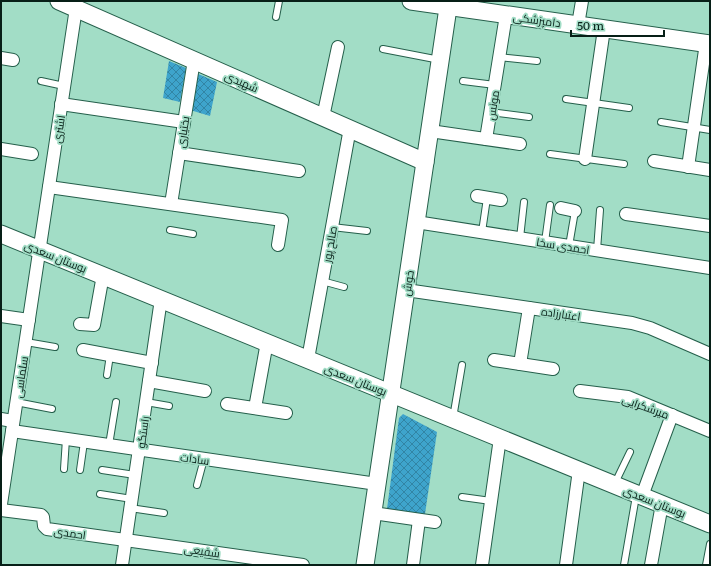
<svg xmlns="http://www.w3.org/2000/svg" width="711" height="566" font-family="Literata,Cairo,serif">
<defs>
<pattern id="building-cross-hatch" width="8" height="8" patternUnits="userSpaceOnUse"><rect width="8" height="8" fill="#3ea4cc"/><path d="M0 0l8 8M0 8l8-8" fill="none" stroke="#3285a5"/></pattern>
</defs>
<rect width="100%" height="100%" fill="#a2ddc6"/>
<g fill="url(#building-cross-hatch)">
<polygon points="169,61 186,68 180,102 163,98"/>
<polygon points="196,73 217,82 210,116 190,110"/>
<polygon points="403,414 437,432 425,514 387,509 399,418"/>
</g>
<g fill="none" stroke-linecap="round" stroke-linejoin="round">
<g stroke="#255f4b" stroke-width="8">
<g id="lane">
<polyline points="276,17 279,1"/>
<polyline points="383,49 440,60"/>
<polyline points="499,57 537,61"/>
<polyline points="41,81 64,86"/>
<polyline points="463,81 495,85"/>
<polyline points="566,99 629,108"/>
<polyline points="490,112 529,117"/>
<polyline points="661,122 710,130"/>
<polyline points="550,154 624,164"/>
<polyline points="332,227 367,231"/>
<polyline points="170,230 193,234"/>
<polyline points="482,232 487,198"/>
<polyline points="520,238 524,202"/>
<polyline points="545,242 550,205"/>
<polyline points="569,246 575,211"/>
<polyline points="597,250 600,210"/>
<polyline points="322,281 344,287"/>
<polyline points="26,342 55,347"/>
<polyline points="107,375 110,355"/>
<polyline points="16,402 52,409"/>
<polyline points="146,402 169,406"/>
<polyline points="453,418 462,365"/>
<polyline points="109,445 116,402"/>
<polyline points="64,469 66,439"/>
<polyline points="80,470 84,442"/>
<polyline points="102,470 135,475"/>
<polyline points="615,483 630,452"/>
<polyline points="197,485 204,459"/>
<polyline points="100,494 132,499"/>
<polyline points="462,497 491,501"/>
<polyline points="130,508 164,513"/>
<polyline points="624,565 636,496"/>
<polyline points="706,565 710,544"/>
</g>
</g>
<g stroke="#255f4b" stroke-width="14">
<g id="street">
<polyline points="578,25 582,1"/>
<polyline points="1,58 13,60"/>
<polyline points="61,104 184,122"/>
<polyline points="323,117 338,47"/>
<polyline points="430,131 520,144"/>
<polyline points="486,139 506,15"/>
<polyline points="1,149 32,154"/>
<polyline points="179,153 299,171"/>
<polyline points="585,159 604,29"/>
<polyline points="654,161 710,170"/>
<polyline points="688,167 706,43"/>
<polyline points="49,187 282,220 278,245"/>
<polyline points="477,196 501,200"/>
<polyline points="171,204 194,60"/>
<polyline points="561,208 575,211"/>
<polyline points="626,214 710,226"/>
<polyline points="416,222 710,268"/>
<polyline points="406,290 632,323 650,328 710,354"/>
<polyline points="1,316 29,320"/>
<polyline points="80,324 94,325 103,275"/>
<polyline points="83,350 152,363"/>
<polyline points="308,359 350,128"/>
<polyline points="494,360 553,369"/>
<polyline points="520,364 529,308"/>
<polyline points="149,381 205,391"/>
<polyline points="580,391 628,397 710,431"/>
<polyline points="227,404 286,413"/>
<polyline points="255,408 267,342"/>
<polyline points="1,419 13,421"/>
<polyline points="12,431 377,484"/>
<polyline points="642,496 672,415"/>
<polyline points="1,504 76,8"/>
<polyline points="1,510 41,515 43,517 44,526 47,529 303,565"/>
<polyline points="373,513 435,522"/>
<polyline points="122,565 161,299"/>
<polyline points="413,565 419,520"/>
<polyline points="482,565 500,438"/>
<polyline points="566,565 579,470"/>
<polyline points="651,565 662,504"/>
</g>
</g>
<g stroke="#255f4b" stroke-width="19">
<g id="secondary">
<polyline points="59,1 425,162"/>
<polyline points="411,1 710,44"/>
<polyline points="1,234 710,524"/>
<polyline points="365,565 449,1"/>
</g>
</g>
<use href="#lane" stroke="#fff" stroke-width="6"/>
<use href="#street" stroke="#fff" stroke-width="12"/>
<use href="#secondary" stroke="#fff" stroke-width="17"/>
</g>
<g text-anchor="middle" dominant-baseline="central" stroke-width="3.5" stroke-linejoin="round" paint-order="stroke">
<g font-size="11" fill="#071f17" stroke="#a2ddc6">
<text transform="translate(537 19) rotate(8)">دامپزشکی</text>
<text transform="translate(242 81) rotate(24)">شهیدی</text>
<text transform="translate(492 105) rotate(-81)">مونس</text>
<text transform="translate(58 129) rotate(-81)">اشتری</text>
<text transform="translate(182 132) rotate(-81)">بختیاری</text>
<text transform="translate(329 244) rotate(-80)">صالح پور</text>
<text transform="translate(563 245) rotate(9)">احمدی سخا</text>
<text transform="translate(56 256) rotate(22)">بوستان سعدی</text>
<text transform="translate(407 283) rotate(-81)">خوش</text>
<text transform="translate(561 313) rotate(8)">اعتبارزاده</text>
<text transform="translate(20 377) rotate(-81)">سلماسی</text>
<text transform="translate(356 379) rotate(22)">بوستان سعدی</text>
<text transform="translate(646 406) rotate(20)">میرشکرایی</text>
<text transform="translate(142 432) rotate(-82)">راستگو</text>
<text transform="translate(195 458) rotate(8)">سادات</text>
<text transform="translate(655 501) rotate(22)">بوستان سعدی</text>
<text transform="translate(70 532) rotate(8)">احمدی</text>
<text transform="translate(202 550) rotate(8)">شفیعی</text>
</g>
</g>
<rect width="711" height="566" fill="none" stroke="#071f17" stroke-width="4"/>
<path d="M571 30v6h93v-6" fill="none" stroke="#071f17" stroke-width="2"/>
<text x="577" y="30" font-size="12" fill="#071f17" stroke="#a2ddc6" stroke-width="3" paint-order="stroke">50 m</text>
</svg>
